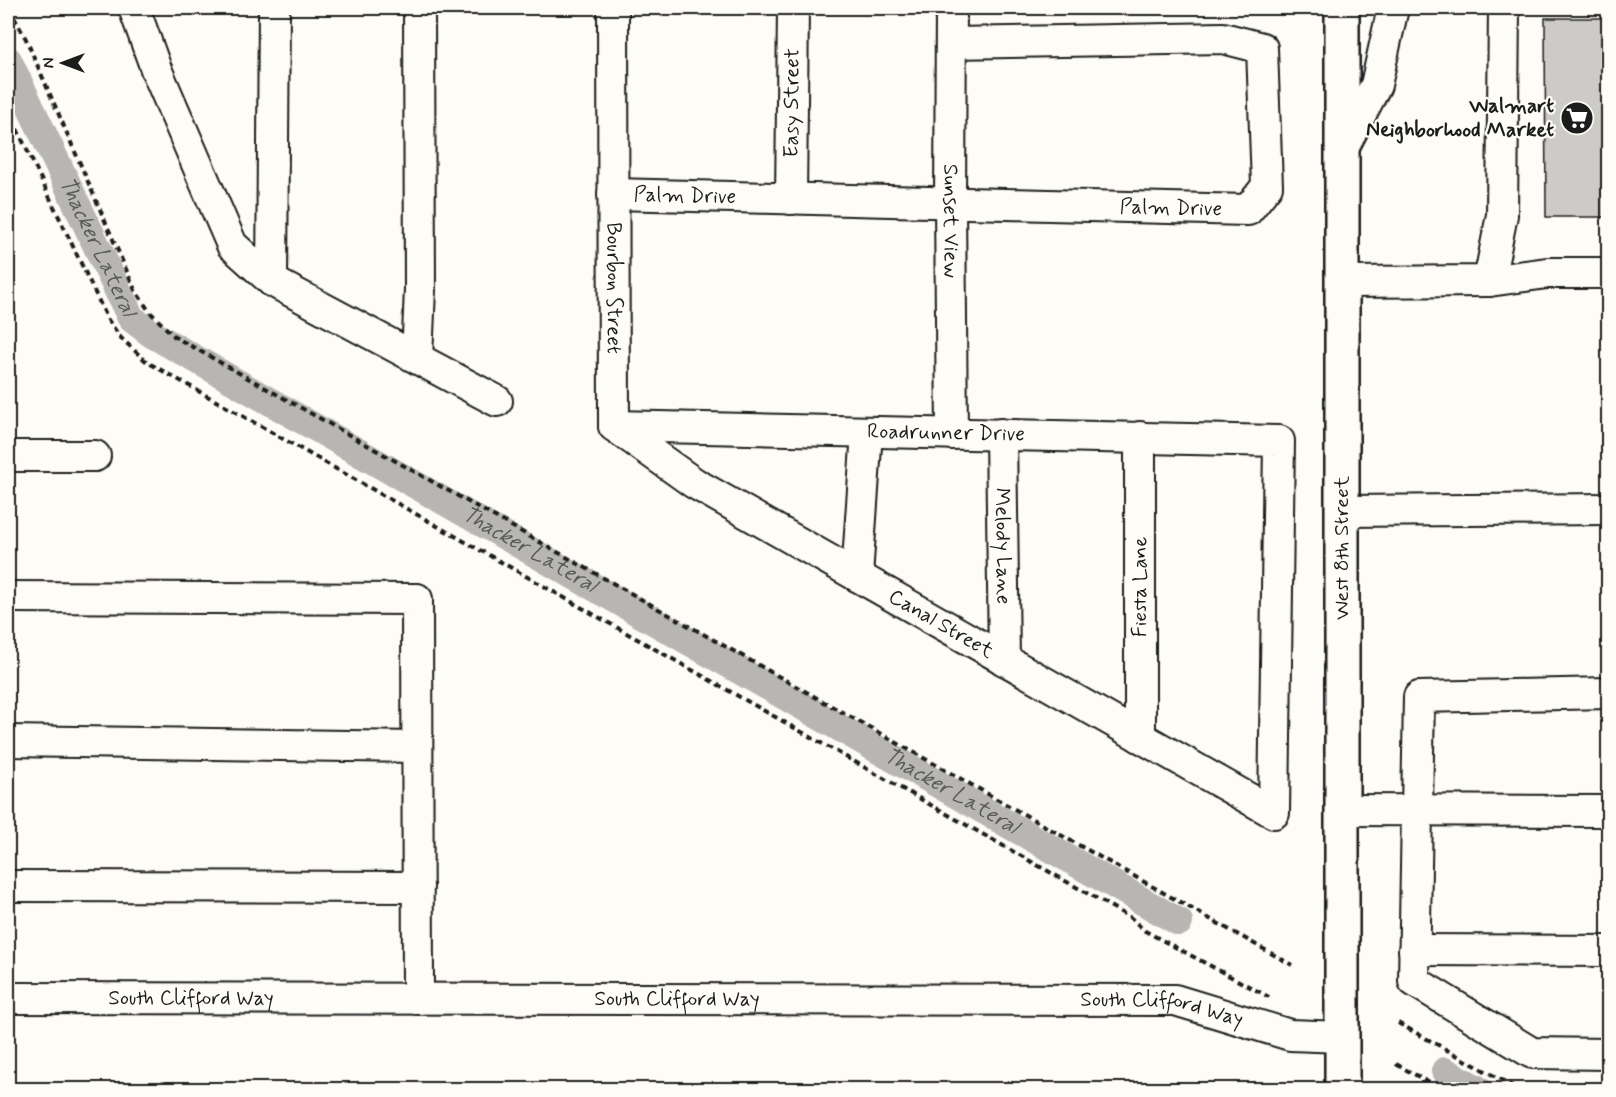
<svg xmlns="http://www.w3.org/2000/svg" width="1616" height="1097" font-family="Mynerve,sans-serif">
<rect width="100%" height="100%" fill="#fdfcf7"/>
<filter id="ink" filterUnits="userSpaceOnUse"><feTurbulence type="fractalNoise" baseFrequency=".0167" numOctaves="2"/><feDisplacementMap in="SourceGraphic" scale="12" xChannelSelector="R" yChannelSelector="G"/><feConvolveMatrix kernelMatrix="1 2 1 2 8 2 1 2 1" color-interpolation-filters="sRGB"/></filter>
<g filter="url(#ink)">
<g fill="none" stroke-linecap="round" stroke-linejoin="round">
<g stroke="#b7b6b2" stroke-width="28">
<path id="s1" d="M8,60L131,318L152,334L1179,922"/>
<polyline points="1445,1071 1479,1090"/>
</g>
</g>
<polygon fill="#cccbc8" stroke="#1c1c1c" stroke-width="1.5" points="1545,18 1608,18 1608,217 1546,217"/>
<g fill="none" stroke-linecap="round" stroke-linejoin="round">
<g stroke="#1c1c1c" stroke-width="34">
<g id="minor">
<polyline points="134,8 156,69 232,245 272,281 497,401"/>
<path id="s2" d="M613,8L614,426"/>
<path id="s3" d="M951,8L950,202L952,434"/>
<polyline points="1342,150 1376,85 1393,8"/>
<path id="s4" d="M613,194L1248,210L1267,186L1262,48L1223,38L951,43"/>
<path id="s5" d="M791,199L793,8"/>
<polyline points="272,281 274,8"/>
<polyline points="1489,281 1502,215 1504,8"/>
<polyline points="1342,282 1489,281 1547,273 1608,273"/>
<polyline points="417,358 420,289 419,8"/>
<polygon points="614,426 1279,441 1274,813 694,483"/>
<path id="s6" d="M1001,434L1004,660"/>
<polyline points="8,456 95,456"/>
<polyline points="1342,511 1608,509"/>
<polyline points="857,576 867,432"/>
<polyline points="8,597 417,599 418,999"/>
<polyline points="1608,693 1419,697 1414,981 1532,1053 1608,1054"/>
<polyline points="1140,737 1140,437"/>
<polyline points="8,741 417,747"/>
<polyline points="1342,810 1608,811"/>
<polyline points="8,886 418,887"/>
<polyline points="1414,950 1608,951"/>
<path id="s7" d="M8,998L1175,1000L1290,1035L1342,1037"/>
</g>
</g>
<g stroke="#1c1c1c" stroke-width="38">
<polyline id="major" points="1342,1090 1342,8"/>
</g>
<g stroke="#1c1c1c" stroke-width="4" stroke-dasharray="6 4.5" stroke-linecap="butt">
<polyline points="9,8 26,39 135,290 149,311 175,337 1292,965"/>
<polyline points="8,110 108,320 121,338 147,362 1131,918 1145,931 1269,997"/>
<polyline points="1398,1023 1520,1090"/>
<polyline points="1396,1064 1442,1090"/>
</g>
<use href="#minor" stroke="#fdfcf7" stroke-width="30"/>
<use href="#major" stroke="#fdfcf7" stroke-width="33"/>
</g>
</g>
<defs>
<g id="supermarket-disc" transform="scale(1.725)"><circle r="9.5" fill="#1c1c1c" stroke="#fdfcf7"/><path d="M-6-5.5h2.5l.6 2H6L4.5 2H-2.5L-4.4-4H-6ZM-1.5 3.2a1.3 1.3 0 1 0 .1 0ZM3 3.2a1.3 1.3 0 1 0 .1 0Z" fill="#fff"/></g>
</defs>
<g fill-rule="evenodd">
<use href="#supermarket-disc" x="1577" y="118"/>
</g>
<g text-anchor="middle" dominant-baseline="central" stroke-width="4.5" stroke-linejoin="round" paint-order="stroke">
<g font-size="21" fill="#1c1c1c" stroke="#fdfcf7">
<text stroke="none"><textPath href="#s5" startOffset="96">Easy Street</textPath></text>
<text stroke="none"><textPath href="#s4" startOffset="72">Palm Drive</textPath></text>
<text stroke="none"><textPath href="#s4" startOffset="558">Palm Drive</textPath></text>
<text stroke="none"><textPath href="#s3" startOffset="213">Sunset View</textPath></text>
<text stroke="none"><textPath href="#s2" startOffset="280">Bourbon Street</textPath></text>
<text transform="translate(946 433) rotate(1)">Roadrunner Drive</text>
<text stroke="none"><textPath href="#s6" startOffset="112">Melody Lane</textPath></text>
<text transform="translate(1342 548) rotate(-90)">West 8th Street</text>
<text transform="translate(1140 587) rotate(-90)">Fiesta Lane</text>
<text transform="translate(941 624) rotate(30)">Canal Street</text>
<text stroke="none"><textPath href="#s7" startOffset="183">South Clifford Way</textPath></text>
<text stroke="none"><textPath href="#s7" startOffset="669">South Clifford Way</textPath></text>
<text stroke="none"><textPath href="#s7" startOffset="1155">South Clifford Way</textPath></text>
</g>
<g font-size="21" font-weight="bold" fill="#1c1c1c" stroke="#fdfcf7" text-anchor="end">
<text x="1554" y="106">Walmart<tspan x="1554" dy="24">Neighborhood Market</tspan></text>
</g>
<g font-size="22" font-style="italic" fill="#5a5a58" stroke="#fdfcf7">
<text stroke="none"><textPath href="#s1" startOffset="207">Thacker Lateral</textPath></text>
<text stroke="none"><textPath href="#s1" startOffset="747">Thacker Lateral</textPath></text>
<text stroke="none"><textPath href="#s1" startOffset="1233">Thacker Lateral</textPath></text>
</g>
</g>
<rect width="1616" height="1097" fill="none" stroke="#fdfcf7" stroke-width="30"/>
<rect x="15" y="15" width="1586" height="1067" fill="none" stroke="#1c1c1c" stroke-width="2" filter="url(#ink)"/>
<g transform="translate(63 63) rotate(270)" stroke="#fdfcf7" stroke-width="4.5" paint-order="stroke">
<path d="M0-4.5L10 22L0 15L-10 22Z" fill="#1c1c1c"/>
<text y="-9" font-size="16" font-weight="bold" text-anchor="middle" fill="#1c1c1c">N</text>
</g>
</svg>
